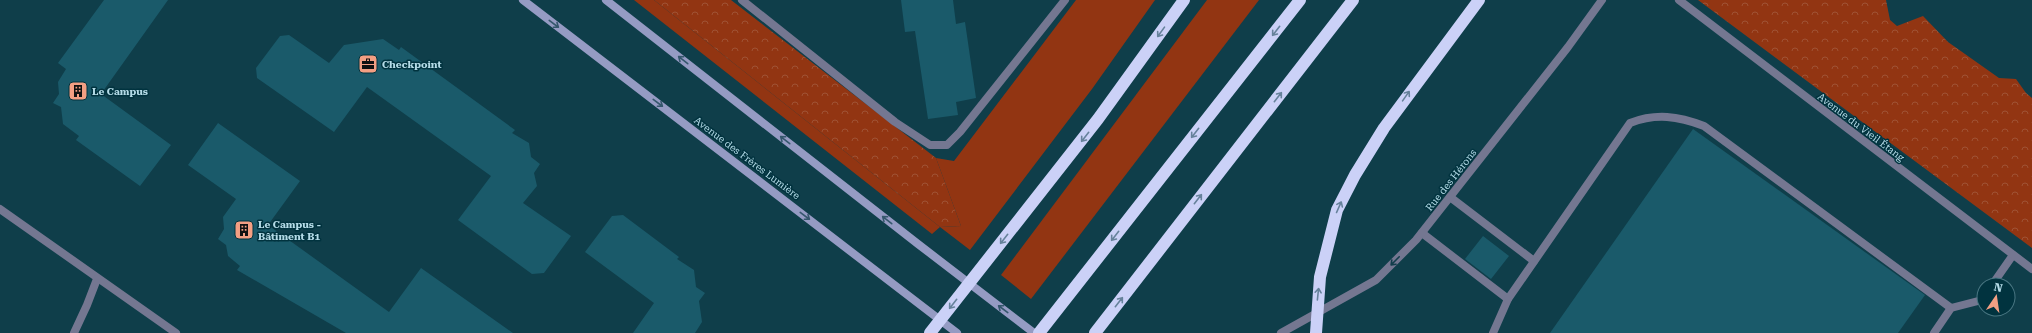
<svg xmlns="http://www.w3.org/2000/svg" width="2032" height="333" font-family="'Roboto Serif',serif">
<defs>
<pattern id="forest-crowns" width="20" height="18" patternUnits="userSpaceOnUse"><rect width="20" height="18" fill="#923512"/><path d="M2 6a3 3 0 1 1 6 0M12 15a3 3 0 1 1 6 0" fill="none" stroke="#9f5234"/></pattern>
</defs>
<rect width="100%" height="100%" fill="#0f3e4a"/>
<g fill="#923512">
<polygon points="634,0 654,0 940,227 961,226 936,158 954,161 1076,0 1155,0 1092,89 970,250 940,227 932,234"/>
<polygon points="1207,0 1259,0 1031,299 1001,275"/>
</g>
<g fill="url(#forest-crowns)">
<polygon points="654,0 731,0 936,158 961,226 940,227"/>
<polygon points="1698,0 1886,0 1890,20 1897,26 1923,16 1948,42 1999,78 2016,79 2026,93 2032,98 2032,248"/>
</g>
<g fill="#1a5a6a">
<polygon points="104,0 168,0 101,94 171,145 140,186 76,140 79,136 63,124 61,107 53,103 59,94 58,82 66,69 58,63"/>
<polygon points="901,0 953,0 956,24 965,22 976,98 956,102 958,115 928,119 915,31 905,32"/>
<polygon points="289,35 329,63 344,45 383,39 399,50 401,47 515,130 512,133 529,143 531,157 540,164 534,173 537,186 523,203 571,236 544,273 532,274 458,220 491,176 367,87 334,132 257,78 256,68 280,36"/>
<polygon points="218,123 300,181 268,225 389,312 421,268 513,333 346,333 237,270 240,266 228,256 226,245 218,239 224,229 223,217 236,199 188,165"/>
<polygon points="1693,129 1925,295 1898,333 1550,333"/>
<polygon points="623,215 679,257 677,259 694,270 696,287 705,293 699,301 702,322 695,333 633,333 654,303 585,252 612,216"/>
<polygon points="1483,236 1509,256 1491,279 1465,259"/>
</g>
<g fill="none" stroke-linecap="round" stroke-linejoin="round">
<g stroke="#747791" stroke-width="8">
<polyline points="742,0 895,122 930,145 947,145 960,132 1065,0"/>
<polyline points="1450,197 1534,261"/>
<polyline points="0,209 176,333"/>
<polyline points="1422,233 1508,299 1493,333"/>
<polyline points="1992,285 2013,255"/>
<path d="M1508,299L1630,123C1656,113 1678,116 1704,126L1951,308"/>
<polyline points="74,333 87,305 97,279"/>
<polyline points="1934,333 1951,308 1982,300 1984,297"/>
</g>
<g stroke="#747791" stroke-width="8">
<polyline points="1679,0 2032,269"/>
<polyline points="1281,333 1376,280 1416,240 1568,47 1602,0"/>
</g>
<g stroke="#959bc3" stroke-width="8">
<polyline points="523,0 957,333"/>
<polyline points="606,0 918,244 1034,333"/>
</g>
<g stroke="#cbd1f7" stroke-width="12">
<polyline points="930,333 1098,119 1184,0"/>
<polyline points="1039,333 1300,0"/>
<polyline points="1095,333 1353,0"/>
<polyline points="1316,333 1320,277 1337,210 1355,175 1384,128 1479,0"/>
</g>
</g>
<defs><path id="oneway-shaft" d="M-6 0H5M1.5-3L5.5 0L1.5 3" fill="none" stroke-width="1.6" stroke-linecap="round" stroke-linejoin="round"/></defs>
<g stroke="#35576d">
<use href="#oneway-shaft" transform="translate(554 24) rotate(37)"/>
<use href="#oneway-shaft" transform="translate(683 60) rotate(-142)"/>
<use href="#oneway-shaft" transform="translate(658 103) rotate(37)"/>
<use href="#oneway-shaft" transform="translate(785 140) rotate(-142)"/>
<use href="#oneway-shaft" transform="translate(805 216) rotate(37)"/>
<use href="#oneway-shaft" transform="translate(887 220) rotate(-142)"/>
<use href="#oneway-shaft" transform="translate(1003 309) rotate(-143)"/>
</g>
<g stroke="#66829b">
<use href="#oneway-shaft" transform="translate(1276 31) rotate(128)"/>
<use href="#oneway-shaft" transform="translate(1161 32) rotate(126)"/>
<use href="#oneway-shaft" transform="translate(1406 96) rotate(-55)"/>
<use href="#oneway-shaft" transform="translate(1278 97) rotate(-52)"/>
<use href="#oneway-shaft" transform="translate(1195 133) rotate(128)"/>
<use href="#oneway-shaft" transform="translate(1085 137) rotate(128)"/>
<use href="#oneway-shaft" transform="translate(1198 199) rotate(-52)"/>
<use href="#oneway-shaft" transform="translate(1339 207) rotate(-66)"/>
<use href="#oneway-shaft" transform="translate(1115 236) rotate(128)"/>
<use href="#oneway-shaft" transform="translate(1004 239) rotate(128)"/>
<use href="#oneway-shaft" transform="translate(1318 294) rotate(-84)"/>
<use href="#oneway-shaft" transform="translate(1119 302) rotate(-52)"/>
<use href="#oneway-shaft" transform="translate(953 304) rotate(128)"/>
</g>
<use stroke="#123d4b" href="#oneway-shaft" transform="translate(1395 261) rotate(135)"/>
<defs>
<g id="office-square" transform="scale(1)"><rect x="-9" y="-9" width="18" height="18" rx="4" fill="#f39f83" stroke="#01333f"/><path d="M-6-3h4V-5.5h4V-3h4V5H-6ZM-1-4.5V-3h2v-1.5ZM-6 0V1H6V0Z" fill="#111"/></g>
<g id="building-square" transform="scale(1)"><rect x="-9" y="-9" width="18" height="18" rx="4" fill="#f39f83" stroke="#01333f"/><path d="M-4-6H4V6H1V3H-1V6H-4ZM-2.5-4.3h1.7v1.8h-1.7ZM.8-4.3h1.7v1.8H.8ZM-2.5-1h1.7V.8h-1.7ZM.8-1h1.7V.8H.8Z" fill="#111"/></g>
</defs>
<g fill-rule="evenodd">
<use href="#office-square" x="368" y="64"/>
<use href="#building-square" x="78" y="91"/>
<use href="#building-square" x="244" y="230"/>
</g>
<g text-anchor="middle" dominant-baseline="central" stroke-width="3" stroke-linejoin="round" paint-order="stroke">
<g font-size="10" font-weight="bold" fill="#b4dbe7" stroke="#01333f" text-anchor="start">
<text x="382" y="64">Checkpoint</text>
<text x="92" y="91">Le Campus</text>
<text x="258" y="224">Le Campus -<tspan x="258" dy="12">Bâtiment B1</tspan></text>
</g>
<g font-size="10" fill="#b4dbe7" stroke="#01333f">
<text transform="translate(1861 127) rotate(37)">Avenue du Vieil Étang</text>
<text transform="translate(747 158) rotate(37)">Avenue des Frères Lumière</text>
<text transform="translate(1451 180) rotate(-52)">Rue des Hérons</text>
</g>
</g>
<g transform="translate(1996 297) rotate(13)"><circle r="19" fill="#01333f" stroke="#497682"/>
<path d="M0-3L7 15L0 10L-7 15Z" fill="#f39f83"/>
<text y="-6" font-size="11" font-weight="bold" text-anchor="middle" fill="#b4dbe7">N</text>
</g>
</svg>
